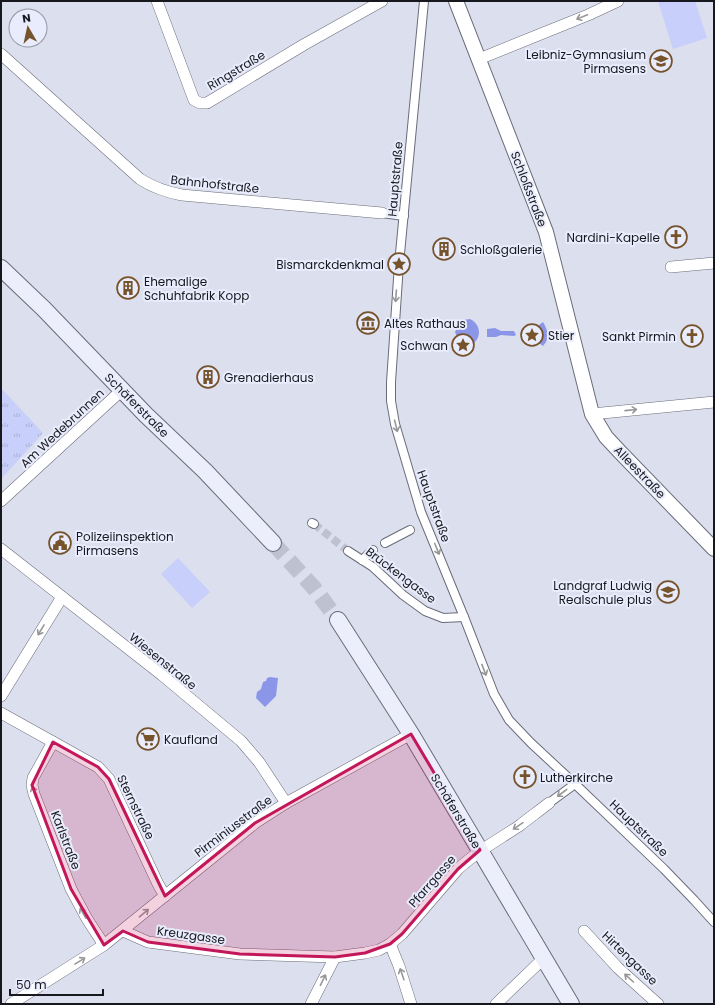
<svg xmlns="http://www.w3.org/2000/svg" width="715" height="1005" font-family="Poppins,sans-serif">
<defs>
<pattern id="park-tufts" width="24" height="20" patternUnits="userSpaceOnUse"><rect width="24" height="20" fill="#c7cffa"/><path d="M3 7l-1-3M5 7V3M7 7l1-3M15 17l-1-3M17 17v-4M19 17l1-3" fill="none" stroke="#aab1d6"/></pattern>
</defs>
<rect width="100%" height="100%" fill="#dcdfee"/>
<g fill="#c7cffa">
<polygon points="658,1 695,1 707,38 673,49"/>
<polygon points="178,558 210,592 192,608 161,574"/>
</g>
<polygon fill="url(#park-tufts)" points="1,388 43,433 1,479"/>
<g fill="#8c96e8">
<path d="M470,319C486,327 479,348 462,347L461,339L457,337L455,332L457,328L461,326L463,320Z"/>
<path d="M543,322C548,330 550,339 543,346L531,337H526L525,334L526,332L531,331Z"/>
<polygon points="495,328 501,331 514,331 516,335 514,336 501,335 496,337 487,337 487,329"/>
<polygon points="270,677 278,678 276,696 265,707 256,698 257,692 261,689 263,682 266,681 267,678"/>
</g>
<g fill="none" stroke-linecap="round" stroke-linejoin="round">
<polyline stroke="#bec1cf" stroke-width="8" stroke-dasharray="8 4" stroke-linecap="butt" points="314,524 348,551"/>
<polyline stroke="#bec1cf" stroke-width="16" stroke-dasharray="16 8" stroke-linecap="butt" points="273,543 314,588 338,620"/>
<g stroke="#6a6c7a" stroke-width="10">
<g id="pedestrian">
<polyline points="424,1 399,264 391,382 391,401 395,424 421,512 464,617 494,694 509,720 531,743 575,784 664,869 694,900 714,922"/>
<polyline points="382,213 404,216"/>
<polyline points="312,523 314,524"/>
<polyline points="385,543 410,530"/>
<polyline points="348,551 373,567 403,595 425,611 443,618 464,617"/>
<polyline points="362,560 373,550"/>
<polyline points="549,803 575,784"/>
</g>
</g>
<g stroke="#6a6c7a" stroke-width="12">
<g id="minor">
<polyline points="157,1 194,100 200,103 207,103 305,44 382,1"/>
<path d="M1,54L140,179C154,188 166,192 182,195L382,213"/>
<polyline points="479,59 588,15 618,1"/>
<polyline points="671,267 714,263"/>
<polyline points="592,414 714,402"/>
<polyline points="1,501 122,390"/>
<polyline points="1,549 162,675 241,741 259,762 286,803"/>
<polyline points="1,696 62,597"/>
<polyline points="1,713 98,767 109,779 158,884 165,896"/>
<polyline points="53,742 33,778 32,785 34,794 71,889 87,919 104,945"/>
<path d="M123,931L148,942L240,954L335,957L365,953L379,950L390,944L402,934L458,869C477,851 498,840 519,826C529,818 539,811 549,803"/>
<polyline points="584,931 618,968 658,1004"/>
<polyline points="390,944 399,966 411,1004"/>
<polyline points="11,1004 104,945 255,823 286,803 411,734"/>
<polyline points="311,1004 335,957"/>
<polyline points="496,1004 544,958"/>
</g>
</g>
<g stroke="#6a6c7a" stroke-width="16">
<polyline id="tertiary" points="456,1 546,232 592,414 606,437 620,452 714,549"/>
</g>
<g stroke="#6a6c7a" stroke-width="18">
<g id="secondary">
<polyline points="1,268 44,309 146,415 205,471 273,543"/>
<polyline points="338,620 411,734 571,1004"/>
</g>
</g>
<use href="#pedestrian" stroke="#fff" stroke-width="8"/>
<use href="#minor" stroke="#fff" stroke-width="11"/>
<use href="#tertiary" stroke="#fff" stroke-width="14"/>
<use href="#secondary" stroke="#eceefc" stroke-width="16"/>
</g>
<defs><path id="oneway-shaft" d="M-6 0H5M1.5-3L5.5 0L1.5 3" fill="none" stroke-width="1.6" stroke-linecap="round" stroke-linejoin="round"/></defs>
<g stroke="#979799">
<use href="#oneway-shaft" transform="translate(582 17) rotate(158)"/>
<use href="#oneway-shaft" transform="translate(396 296) rotate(94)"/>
<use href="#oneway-shaft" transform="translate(631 410) rotate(-6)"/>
<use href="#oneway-shaft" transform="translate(396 426) rotate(76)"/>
<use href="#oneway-shaft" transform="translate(437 549) rotate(68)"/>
<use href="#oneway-shaft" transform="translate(41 630) rotate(121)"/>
<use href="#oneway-shaft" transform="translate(484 670) rotate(69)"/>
<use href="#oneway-shaft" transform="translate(34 792) rotate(-107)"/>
<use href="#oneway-shaft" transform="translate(562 793) rotate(143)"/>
<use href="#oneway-shaft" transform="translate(518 826) rotate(146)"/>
<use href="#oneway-shaft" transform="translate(83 913) rotate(-119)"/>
<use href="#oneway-shaft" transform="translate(144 913) rotate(-40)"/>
<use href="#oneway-shaft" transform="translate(80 961) rotate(-32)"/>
<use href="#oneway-shaft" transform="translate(402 974) rotate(-109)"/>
<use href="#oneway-shaft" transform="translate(629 978) rotate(-138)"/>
<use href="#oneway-shaft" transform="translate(323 980) rotate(-64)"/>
</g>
<path fill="#c2185b" fill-opacity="0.2" stroke="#c2185b" stroke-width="3" stroke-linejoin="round" d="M411,734L480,850L458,869L402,934L390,944L365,953L335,957L240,954L148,942L123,931L104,945L71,889L32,785L53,742L98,767L109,779L165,896L255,823Z"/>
<defs>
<g id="school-ring" transform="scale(1.15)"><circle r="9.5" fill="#e9ecfc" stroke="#76532b" stroke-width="1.5"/><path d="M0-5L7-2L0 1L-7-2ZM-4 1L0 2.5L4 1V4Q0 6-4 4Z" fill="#76532b"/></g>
<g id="church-ring" transform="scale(1.15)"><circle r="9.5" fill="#e9ecfc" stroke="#76532b" stroke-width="1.5"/><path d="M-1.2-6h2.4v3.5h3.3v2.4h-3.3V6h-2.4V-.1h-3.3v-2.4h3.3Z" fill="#76532b"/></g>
<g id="building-ring" transform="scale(1.15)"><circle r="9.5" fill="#e9ecfc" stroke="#76532b" stroke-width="1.5"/><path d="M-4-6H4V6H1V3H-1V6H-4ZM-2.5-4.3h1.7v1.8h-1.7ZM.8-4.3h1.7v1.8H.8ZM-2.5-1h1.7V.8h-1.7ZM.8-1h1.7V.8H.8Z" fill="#76532b"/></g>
<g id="sight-ring" transform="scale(1.15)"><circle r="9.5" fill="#e9ecfc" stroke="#76532b" stroke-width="1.5"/><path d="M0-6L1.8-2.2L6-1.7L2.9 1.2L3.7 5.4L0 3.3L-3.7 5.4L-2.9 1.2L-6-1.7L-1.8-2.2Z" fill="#76532b"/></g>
<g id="museum-ring" transform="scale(1.15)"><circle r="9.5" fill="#e9ecfc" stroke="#76532b" stroke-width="1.5"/><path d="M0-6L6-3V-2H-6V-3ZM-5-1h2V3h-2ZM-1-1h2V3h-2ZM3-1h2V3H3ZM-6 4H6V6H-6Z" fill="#76532b"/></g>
<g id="civic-ring" transform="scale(1.15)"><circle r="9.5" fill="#e9ecfc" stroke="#76532b" stroke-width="1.5"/><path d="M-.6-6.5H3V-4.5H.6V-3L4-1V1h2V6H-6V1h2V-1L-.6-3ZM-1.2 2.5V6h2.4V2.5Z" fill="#76532b"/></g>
<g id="supermarket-ring" transform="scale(1.15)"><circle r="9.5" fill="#e9ecfc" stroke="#76532b" stroke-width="1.5"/><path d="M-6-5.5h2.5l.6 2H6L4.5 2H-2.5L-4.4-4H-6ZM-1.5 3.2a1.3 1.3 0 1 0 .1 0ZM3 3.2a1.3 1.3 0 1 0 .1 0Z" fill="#76532b"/></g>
</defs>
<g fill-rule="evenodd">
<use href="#school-ring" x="661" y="61"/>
<use href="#church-ring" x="676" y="237"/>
<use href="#building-ring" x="444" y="249"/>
<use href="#sight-ring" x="399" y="264"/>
<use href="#building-ring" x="128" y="288"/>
<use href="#museum-ring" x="368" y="323"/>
<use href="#sight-ring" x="532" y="335"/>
<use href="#church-ring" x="692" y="336"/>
<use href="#sight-ring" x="463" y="345"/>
<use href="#building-ring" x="208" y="377"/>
<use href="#civic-ring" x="60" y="543"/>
<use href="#school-ring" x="668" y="592"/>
<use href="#supermarket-ring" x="148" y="739"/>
<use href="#church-ring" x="525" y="777"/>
</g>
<g text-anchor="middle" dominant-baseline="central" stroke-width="4" stroke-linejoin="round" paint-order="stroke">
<g font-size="12" fill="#17181d" stroke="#e9ecfc" text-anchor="start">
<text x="646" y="54" text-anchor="end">Leibniz-Gymnasium<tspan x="646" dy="14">Pirmasens</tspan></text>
<text x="660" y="237" text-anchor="end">Nardini-Kapelle</text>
<text x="460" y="249">Schloßgalerie</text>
<text x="384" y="264" text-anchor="end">Bismarckdenkmal</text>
<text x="144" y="281">Ehemalige<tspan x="144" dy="14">Schuhfabrik Kopp</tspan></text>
<text x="384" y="323">Altes Rathaus</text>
<text x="548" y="335">Stier</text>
<text x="676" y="336" text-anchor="end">Sankt Pirmin</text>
<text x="448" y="345" text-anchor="end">Schwan</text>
<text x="224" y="377">Grenadierhaus</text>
<text x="76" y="536">Polizeiinspektion<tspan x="76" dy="14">Pirmasens</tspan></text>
<text x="652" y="585" text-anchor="end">Landgraf Ludwig<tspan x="652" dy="14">Realschule plus</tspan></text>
<text x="164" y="739">Kaufland</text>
<text x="540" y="777">Lutherkirche</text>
</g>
<g font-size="12" fill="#17181d" stroke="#e9ecfc">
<text transform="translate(236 70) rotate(-31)">Ringstraße</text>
<text transform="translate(395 179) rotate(-85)">Hauptstraße</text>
<text transform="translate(215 184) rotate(6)">Bahnhofstraße</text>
<text transform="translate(529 189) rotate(69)">Schloßstraße</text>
<text transform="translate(137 405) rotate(45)">Schäferstraße</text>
<text transform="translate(62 428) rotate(-43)">Am Wedebrunnen</text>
<text transform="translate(640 472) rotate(46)">Alleestraße</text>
<text transform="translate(434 506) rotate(70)">Hauptstraße</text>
<text transform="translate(401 575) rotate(37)">Brückengasse</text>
<text transform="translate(163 661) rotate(39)">Wiesenstraße</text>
<text transform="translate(136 807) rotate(64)">Sternstraße</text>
<text transform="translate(456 811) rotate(59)">Schäferstraße</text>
<text transform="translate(233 826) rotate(-37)">Pirminiusstraße</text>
<text transform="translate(639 828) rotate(44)">Hauptstraße</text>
<text transform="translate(66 840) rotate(69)">Karlstraße</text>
<text transform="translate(432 881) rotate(-49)">Pfarrgasse</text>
<text transform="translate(191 935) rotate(8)">Kreuzgasse</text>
<text transform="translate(630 958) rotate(44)">Hirtengasse</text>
</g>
</g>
<rect width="715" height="1005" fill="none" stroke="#17181d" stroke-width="4"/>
<g transform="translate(28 28) rotate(351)"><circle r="19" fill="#e9ecfc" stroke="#9597a3"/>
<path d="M0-3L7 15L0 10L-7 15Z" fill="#76532b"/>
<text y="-6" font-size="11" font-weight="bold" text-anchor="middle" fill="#17181d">N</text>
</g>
<path d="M10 989v6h93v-6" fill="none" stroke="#17181d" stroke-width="2"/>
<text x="16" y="989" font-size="12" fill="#17181d" stroke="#e9ecfc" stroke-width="3" paint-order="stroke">50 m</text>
</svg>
